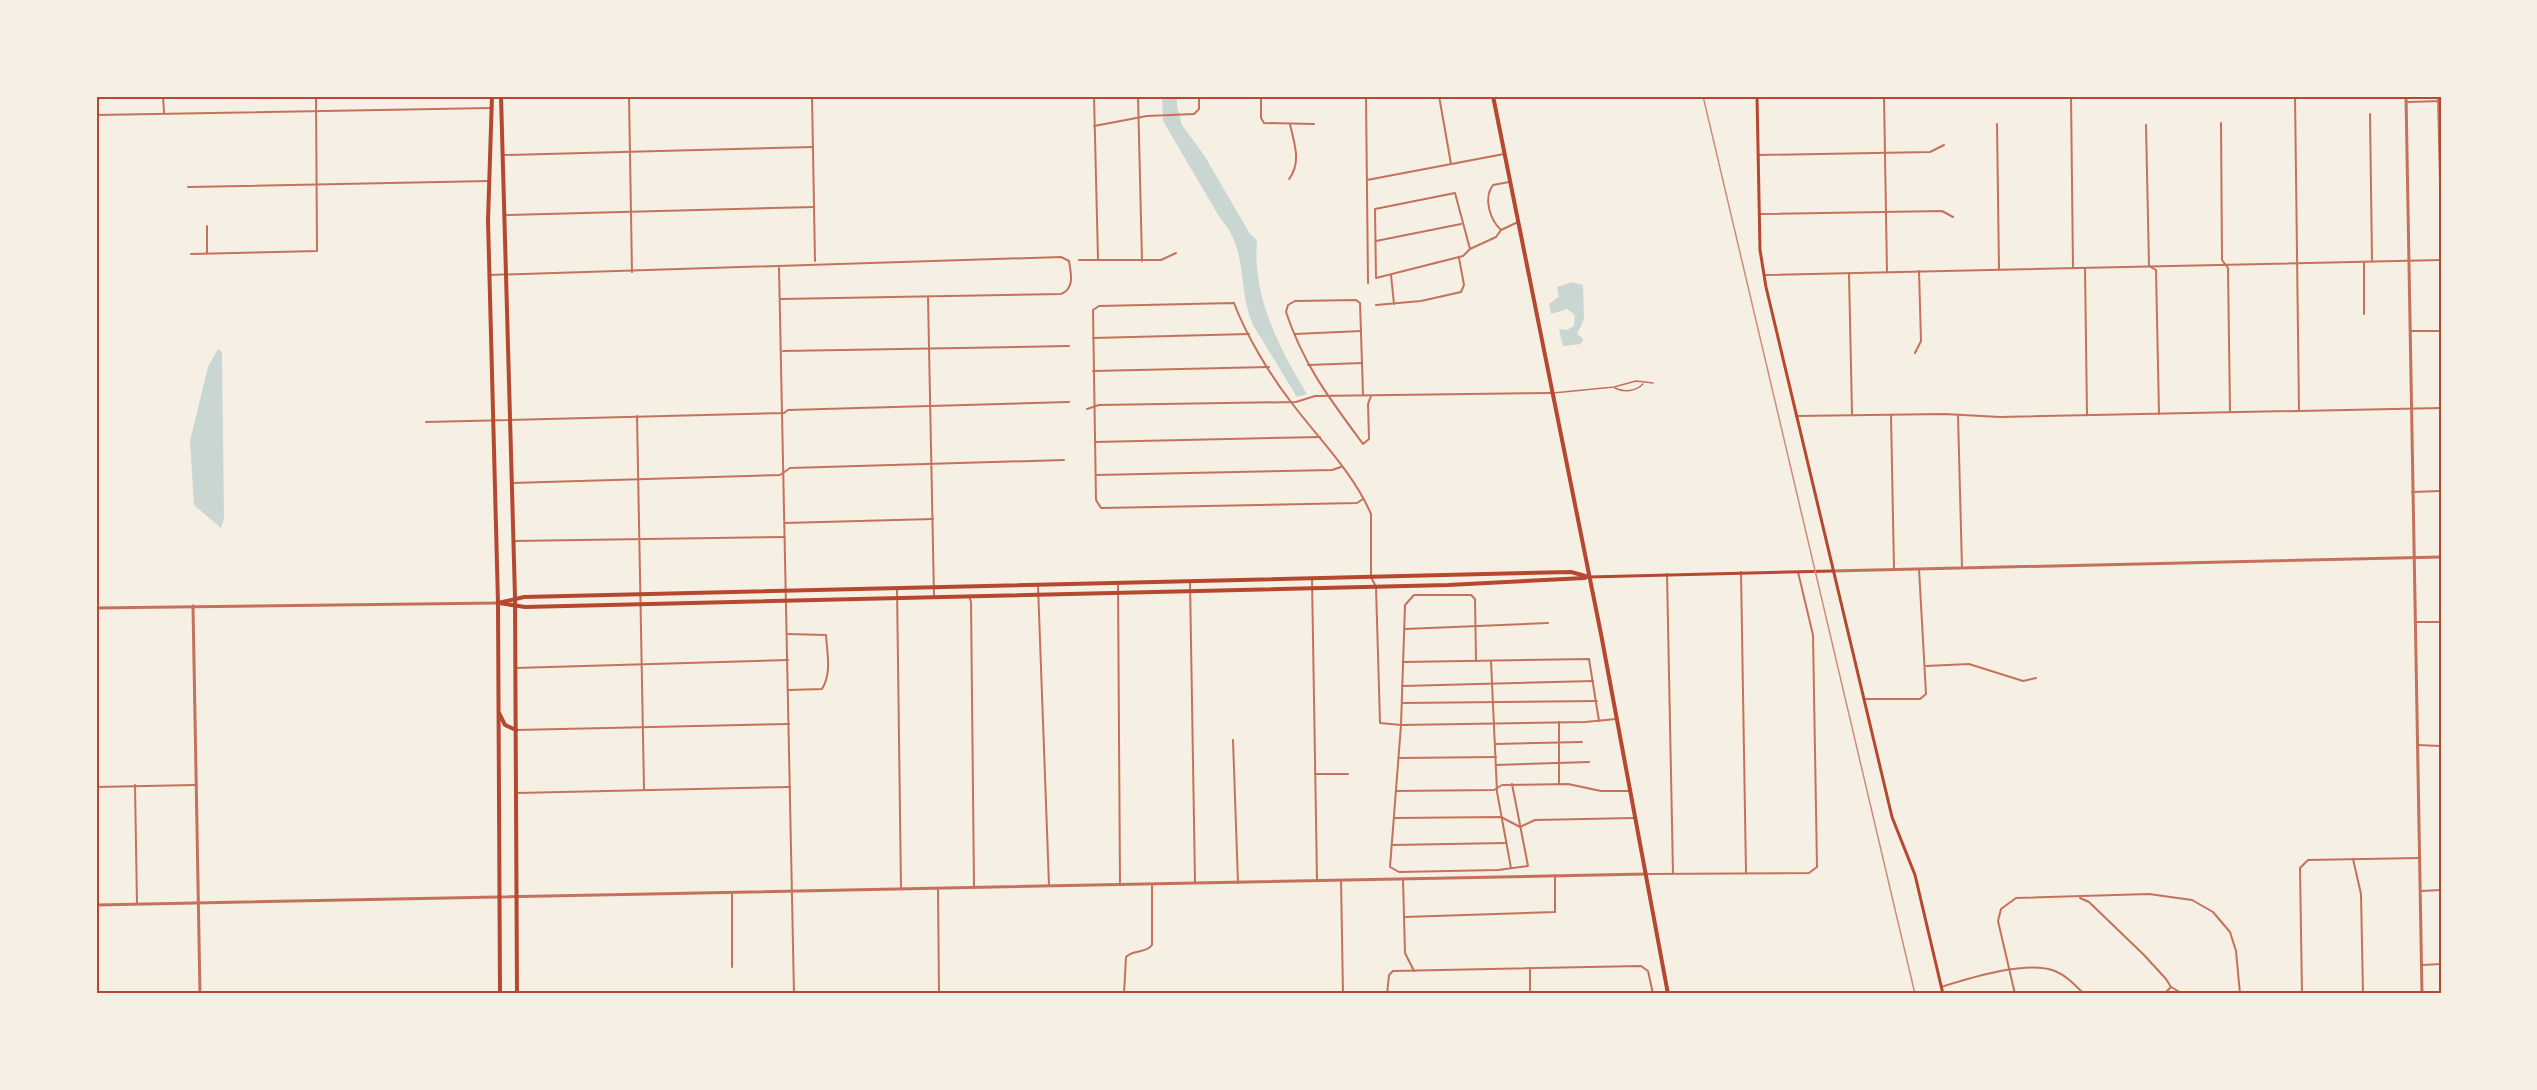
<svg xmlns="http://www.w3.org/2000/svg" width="2537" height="1090" font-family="'Exo 2',sans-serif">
<rect width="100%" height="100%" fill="#f6efe4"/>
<g fill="#c9d6d2">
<path d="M1162,96H1177V106L1182,125L1204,155L1250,234L1257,240C1252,296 1279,348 1307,394L1297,397L1253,325C1237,289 1249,250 1220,218L1163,121Z"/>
<polygon points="1572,282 1583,285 1584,319 1577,334 1583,339 1581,344 1563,346 1559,329 1567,330 1574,326 1575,315 1567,309 1551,314 1549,304 1559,297 1557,287"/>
<polygon points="218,349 222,352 224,519 221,528 194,505 190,441 208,367"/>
</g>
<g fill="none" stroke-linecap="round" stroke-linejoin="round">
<g stroke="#c5725c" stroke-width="1.5">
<path d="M1615,388C1624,393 1636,391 1643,384"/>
<polyline points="1553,393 1614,387 1636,381 1653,383"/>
</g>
<g stroke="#c5725c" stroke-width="2">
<polyline points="163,96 164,113"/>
<polyline points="629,96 632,272"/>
<polyline points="812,96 815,261"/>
<polyline points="1094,96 1098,259"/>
<polyline points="1138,96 1142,261"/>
<polyline points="1261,96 1261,118 1264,123 1314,124"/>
<polyline points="1366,96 1368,283"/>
<polyline points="1439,96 1451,164"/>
<polyline points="1884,96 1887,272"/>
<polyline points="2071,96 2073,267"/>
<polyline points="2295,96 2299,411"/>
<polyline points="2438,96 2441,227"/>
<polyline points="2407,102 2441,101"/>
<polyline points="2370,114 2372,261"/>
<polyline points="96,115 491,108"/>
<polyline points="2221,123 2222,260 2228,268 2230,412"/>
<polyline points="1997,124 1999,269"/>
<polyline points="2146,125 2149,266 2156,270 2159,414"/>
<polyline points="1094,126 1147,116 1194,114 1199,109 1199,96"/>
<polyline points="504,155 813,147"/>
<polyline points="1758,155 1930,152 1944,145"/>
<path d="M1289,179C1302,162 1294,143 1290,124"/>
<polyline points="1367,180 1504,154"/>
<polyline points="188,187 489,181"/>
<polyline points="1759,214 1942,211 1953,217"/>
<polyline points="505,215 814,207"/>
<polyline points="207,226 207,253"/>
<path d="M1501,230C1490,220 1483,198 1493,185L1509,182"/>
<polyline points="1376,241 1461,224"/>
<polyline points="1470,249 1455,193 1375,209 1376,278 1463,256 1470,249 1496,237 1501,230 1518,222"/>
<polyline points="191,254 317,251 316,96"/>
<polyline points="1079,260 1161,260 1176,253"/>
<polyline points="779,268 794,994"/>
<polyline points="2085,268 2087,415"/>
<polyline points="1849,273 1852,414"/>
<path d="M489,275L1061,257L1069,261C1071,274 1075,288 1061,294L781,299"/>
<polyline points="1391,275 1394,304"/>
<polyline points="1764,275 2441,260"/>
<polyline points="928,297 934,597"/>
<polyline points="1376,305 1421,301 1461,292 1464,285 1459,258"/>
<polyline points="2364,314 2364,262"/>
<polyline points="2410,331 2441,331"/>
<polyline points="1295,334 1361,331"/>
<polyline points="1093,338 1249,334"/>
<polyline points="783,351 1069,346"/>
<polyline points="1915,353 1921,341 1919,271"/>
<polyline points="1308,365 1362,363"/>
<polyline points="1093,371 1269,367"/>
<path d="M1363,394L1360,303L1356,300L1295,301L1288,305L1286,312C1304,366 1330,399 1363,444L1369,439L1368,404L1371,396"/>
<polyline points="1087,409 1099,405 1296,402 1315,396 1552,393"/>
<polyline points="1891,415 1894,569"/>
<polyline points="1958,415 1962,568"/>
<polyline points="637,416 644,789"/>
<polyline points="1796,416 1944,414 2000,417 2441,408"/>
<polyline points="426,422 784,413 788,410 1069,402"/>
<polyline points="1095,442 1320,437"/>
<polyline points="1096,475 1332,470 1341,467"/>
<polyline points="512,483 780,475 790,468 1064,460"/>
<polyline points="2412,492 2441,491"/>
<path d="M1363,499L1357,503L1101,508L1096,500L1093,310L1099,306L1234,303C1246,335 1270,375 1291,402C1318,438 1353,472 1371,514V577L1376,587L1380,723L1401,725L1585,722L1616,719"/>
<polyline points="785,523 933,519"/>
<polyline points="513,541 785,537"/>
<polyline points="1741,572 1746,873"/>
<polyline points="1667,574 1673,873"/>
<polyline points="1312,578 1317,880"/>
<polyline points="1190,582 1195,882"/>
<polyline points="1118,584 1120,884"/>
<polyline points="1038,586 1049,885"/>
<polyline points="897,588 901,888"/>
<polyline points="969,596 971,602 974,886"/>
<polyline points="2415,622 2441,622"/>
<polyline points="1405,629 1548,623"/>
<path d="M787,634L826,635C827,653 832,673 822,689L788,690"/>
<polyline points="1476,661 1475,599 1471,595 1414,595 1405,605 1401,725 1390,867 1399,872 1498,870 1528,866 1512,784"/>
<polyline points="1491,661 1497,792 1511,868"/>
<polyline points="1403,662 1589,659 1599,721"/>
<polyline points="1926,666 1969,664 2023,681 2036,678"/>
<polyline points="515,668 788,660"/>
<polyline points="1402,686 1593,681"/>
<polyline points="1865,699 1920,699 1926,694 1919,569"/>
<polyline points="1403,703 1597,701"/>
<polyline points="516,730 789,724"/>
<polyline points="1233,740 1238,883"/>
<polyline points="1495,744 1582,742"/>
<polyline points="2417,745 2441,746"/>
<polyline points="1399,758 1496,757"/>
<polyline points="1496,765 1589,762"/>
<polyline points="1315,774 1348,774"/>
<polyline points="1559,784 1559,722"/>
<polyline points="135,785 137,904"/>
<polyline points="96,787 195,785"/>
<polyline points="1396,791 1494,790 1502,785 1568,784 1601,791 1629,791"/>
<polyline points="517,793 790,787"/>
<polyline points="1394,818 1501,817 1520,827 1535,820 1634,818"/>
<polyline points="1392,845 1506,843"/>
<polyline points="2353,859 2361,894 2363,994"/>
<polyline points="1646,874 1809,873 1817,867 1813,635 1798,572"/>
<polyline points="1403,879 1405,953 1414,971"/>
<polyline points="1341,880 1343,994"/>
<polyline points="938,889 939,994"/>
<polyline points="2420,891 2441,890"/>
<polyline points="732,893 732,967"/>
<polyline points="2080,898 2089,902 2144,955 2166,979 2171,987 2183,994"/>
<polyline points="1404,917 1555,912 1555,875"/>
<polyline points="2422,965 2441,964"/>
<polyline points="1530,970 1530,994"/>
<path d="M1941,987C1970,978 2027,960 2055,971C2067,976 2075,985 2084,994"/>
<polyline points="178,994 200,993"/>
<path d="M1124,994L1126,957C1134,949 1145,954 1152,945V884"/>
<polyline points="1387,994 1389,975 1393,971 1641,966 1648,971 1653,994"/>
<polyline points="2015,994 1998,921 2001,909 2016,898 2149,894 2192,900 2213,912 2230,932 2236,951 2240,994"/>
<polyline points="2164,994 2171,987"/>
<polyline points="2302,994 2300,868 2308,860 2419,858"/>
</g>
<g stroke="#c5725c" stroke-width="3">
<polyline points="2406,96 2422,994"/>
<polyline points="1832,571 2441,557"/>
<polyline points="193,606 200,994"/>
<polyline points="96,608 498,603"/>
<polyline points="96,905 1646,874"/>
</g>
<g stroke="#b5482f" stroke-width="3">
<polyline points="1757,96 1760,250 1766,287 1892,817 1915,875 1943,994"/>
<polyline points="1589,577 1832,571"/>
</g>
<g stroke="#b5482f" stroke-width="4">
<polyline points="492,96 488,220 498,603 500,994"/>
<polyline points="501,96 515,597 517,994"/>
<polyline points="1493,96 1601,634 1668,994"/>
<polyline points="498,603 524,597 1571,572 1589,577"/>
<polyline points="499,603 525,607 1448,585 1585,578"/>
<polyline points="499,713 505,725 516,730"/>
</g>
<polyline stroke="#cf8b77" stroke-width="1.5" points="1703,96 1915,994"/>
</g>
<rect width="2537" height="1090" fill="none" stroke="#f6efe4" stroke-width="195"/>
<rect x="98" y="98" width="2342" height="894" fill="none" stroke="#b5482f" stroke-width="2"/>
</svg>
